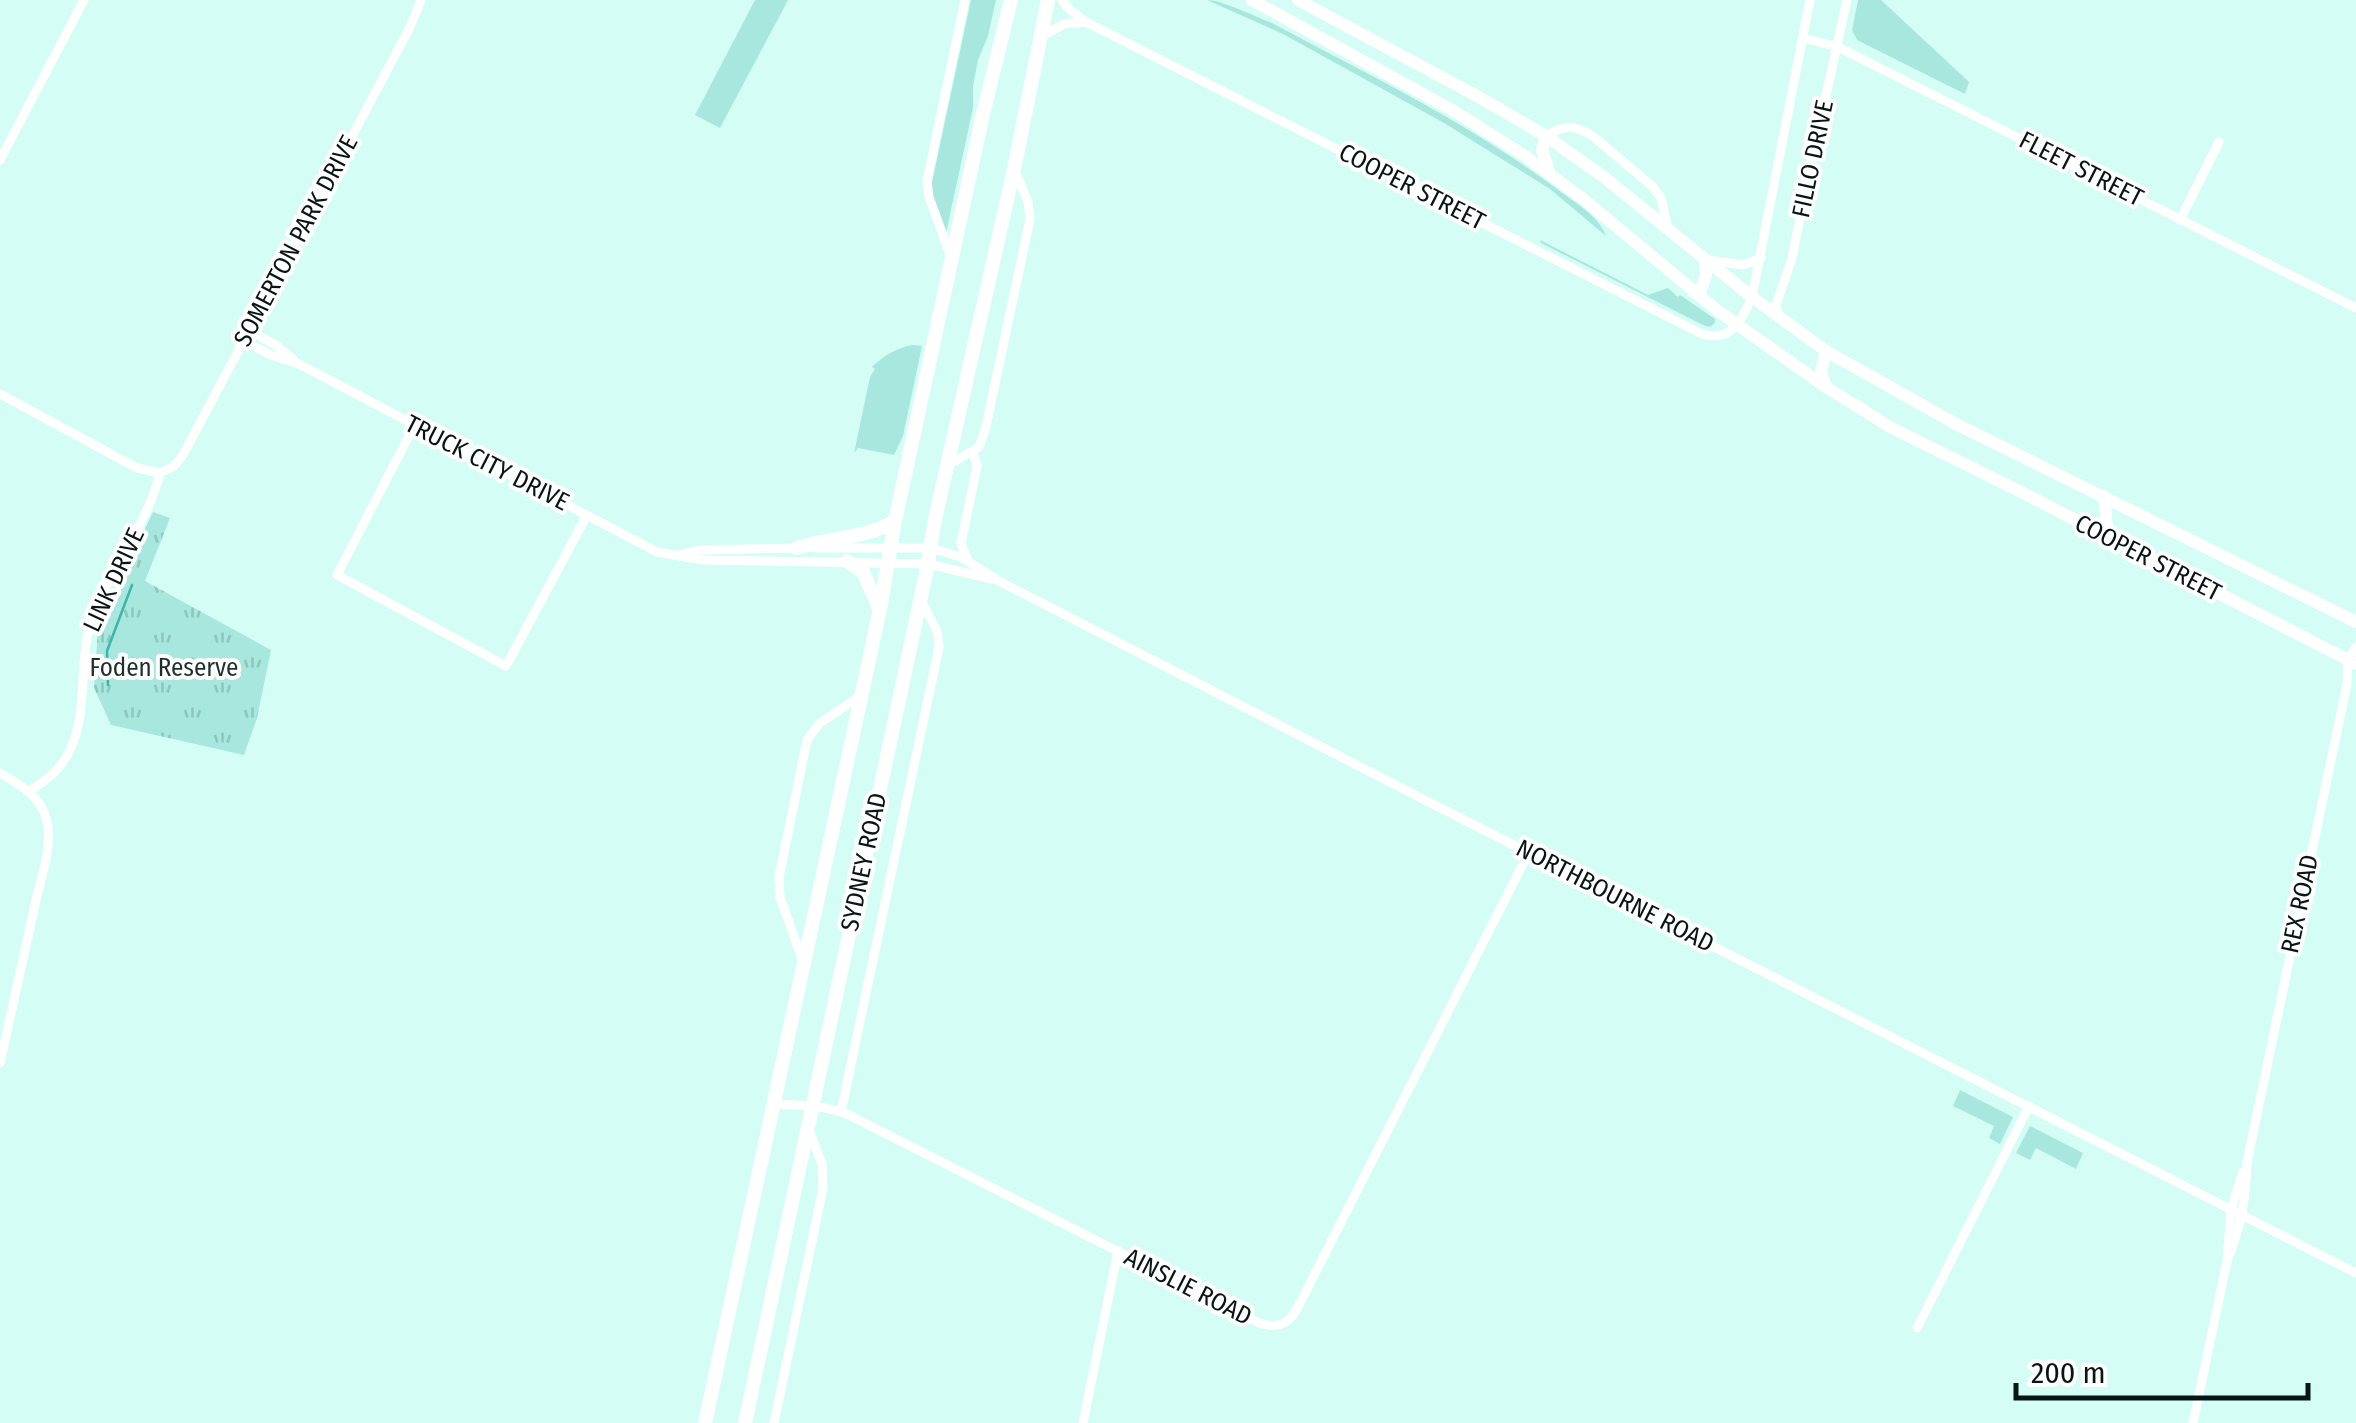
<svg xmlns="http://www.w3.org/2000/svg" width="2356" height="1423" font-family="'Fira Sans Condensed',sans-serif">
<defs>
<pattern id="park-tufts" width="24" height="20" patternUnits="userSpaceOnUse" patternTransform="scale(2.5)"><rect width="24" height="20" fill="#a7e7dd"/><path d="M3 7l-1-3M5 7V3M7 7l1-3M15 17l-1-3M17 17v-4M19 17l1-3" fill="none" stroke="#8ec5bd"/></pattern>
</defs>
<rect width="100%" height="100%" fill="#d4fdf6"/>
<g fill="#a7e7dd">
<polygon points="755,0 788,0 720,128 695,115"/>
<polygon points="971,0 996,0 988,36 978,60 973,86 973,108 946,233 932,194 932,182"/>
<path d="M1207,0C1222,0 1256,17 1272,23C1369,75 1469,123 1557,189C1574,202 1599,216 1606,236L1550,189L1444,123L1283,34Z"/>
<polygon points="1858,0 1881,0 1969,82 1965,94 1857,40 1852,30"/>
<polygon points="1540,240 1648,295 1668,288 1678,297 1680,295 1715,319 1715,323 1710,327 1703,325 1541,243"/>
<path d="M912,345L922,346L903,436L894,455L858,448L854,453L870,377L875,369L872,367C885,355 895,349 912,345Z"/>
<polygon points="1960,1090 2013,1117 2000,1144 1989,1138 1994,1126 1953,1106"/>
<polygon points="2030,1126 2083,1153 2076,1169 2036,1148 2030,1160 2016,1153"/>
</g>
<polygon fill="url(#park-tufts)" points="153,512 170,518 145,581 271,650 257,718 244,755 111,725 94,688 98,629"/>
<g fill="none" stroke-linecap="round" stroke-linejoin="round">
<polyline stroke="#3db5a7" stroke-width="2.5" points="108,685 107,651 132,585"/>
<g stroke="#fff" stroke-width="9">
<path d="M1062,0L1069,9L1086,22L1702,334C1731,343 1742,320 1752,297L1810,0"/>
<polyline points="1042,36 1064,24 1086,22"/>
<polyline points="1803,38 1838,47 2356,308"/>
<path d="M1546,136C1564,125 1575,124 1594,137L1652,186L1661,198L1668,229"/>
<polyline points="0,160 84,0"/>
<polyline points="2180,220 2219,142"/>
<polyline points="951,257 929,197 927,181 965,0"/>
<polyline points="1708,260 1743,265 1761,258"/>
<polyline points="1779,317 1776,305 1792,258 1811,163 1847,0"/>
<polyline points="249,330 277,346 293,359"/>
<polyline points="243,341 271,355 299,364 657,552 703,560 928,564 992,579"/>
<polyline points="0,394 137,468 160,473"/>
<polyline points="414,426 337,575 506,666 587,515"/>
<polyline points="947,466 979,447 985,431 1030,219 1028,202 1015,171"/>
<polyline points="160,473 174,466 183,455 410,27 421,0"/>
<polyline points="815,548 931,548 961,557 999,581 1419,797 2356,1273"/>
<polyline points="678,555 701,550 800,548"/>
<polyline points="968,561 961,543 977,466 973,453"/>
<path d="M0,773C21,785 40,795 47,821C53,847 40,879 35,905C23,957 12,1010 0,1063"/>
<path d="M30,791C45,781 59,771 68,754C88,717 79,673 88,633C101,575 147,530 160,473"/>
<polyline points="802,959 780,897 779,877 807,740 820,723 859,697"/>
<path d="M772,1104C798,1105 822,1105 847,1114L1259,1323C1276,1329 1288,1325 1297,1309L1529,852"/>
<polyline points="841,1112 939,647 937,631 921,600"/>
<path d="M2227,1261C2241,1226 2246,1199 2247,1162L2347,684L2348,660L2356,647"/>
<polyline points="1917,1328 2029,1106"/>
<polyline points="774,1423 823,1188 822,1164 809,1130"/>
<polyline points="1083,1423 1118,1251"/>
<polyline points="2193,1423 2227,1261 2231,1209 2243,1172"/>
</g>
<g stroke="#fff" stroke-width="12">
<polyline points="1252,0 1454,111 1525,156 1582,198 1718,311 1826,387 1890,427 2023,493 2356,664"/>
<polyline points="1298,0 1477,96 1546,136 1605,178 1752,297 1826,351 1956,424 2356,622"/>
<polyline points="1546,136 1542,150 1549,171"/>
<polyline points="1694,292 1701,290 1706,275 1705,259"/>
<polyline points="1826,351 1821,372 1826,387"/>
<polyline points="2104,496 2108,538"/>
</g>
<g stroke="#fff" stroke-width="14">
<path d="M797,548C830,537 865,539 895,521"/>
<polyline points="847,561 863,572 879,608"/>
<polyline points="705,1423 880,609 895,521 983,114 1011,0"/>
<polyline points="745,1423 928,564 934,524 1014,169 1048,0"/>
</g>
</g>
<g text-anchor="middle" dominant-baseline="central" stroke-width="8" stroke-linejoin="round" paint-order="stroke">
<g font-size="25" fill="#071614" stroke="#fff">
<text transform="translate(1813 159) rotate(-78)">FILLO DRIVE</text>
<text transform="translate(2081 169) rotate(27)">FLEET STREET</text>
<text transform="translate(1412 187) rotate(27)">COOPER STREET</text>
<text transform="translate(296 241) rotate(-62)">SOMERTON PARK DRIVE</text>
<text transform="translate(487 463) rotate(27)">TRUCK CITY DRIVE</text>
<text transform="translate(2148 558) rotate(27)">COOPER STREET</text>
<text transform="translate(114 580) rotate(-65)">LINK DRIVE</text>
<text transform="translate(864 862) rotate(-78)">SYDNEY ROAD</text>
<text transform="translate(1615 896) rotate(27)">NORTHBOURNE ROAD</text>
<text transform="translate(2300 904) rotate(-78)">REX ROAD</text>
<text transform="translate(1188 1287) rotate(27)">AINSLIE ROAD</text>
</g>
<g font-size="25" fill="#1c312d" stroke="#fff">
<text x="164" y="668">Foden Reserve</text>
</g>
</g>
<path d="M2016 1383v15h292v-15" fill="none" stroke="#071614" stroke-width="5"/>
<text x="2031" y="1383" font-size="30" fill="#071614" stroke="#ffffff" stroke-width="8" paint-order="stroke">200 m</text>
</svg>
